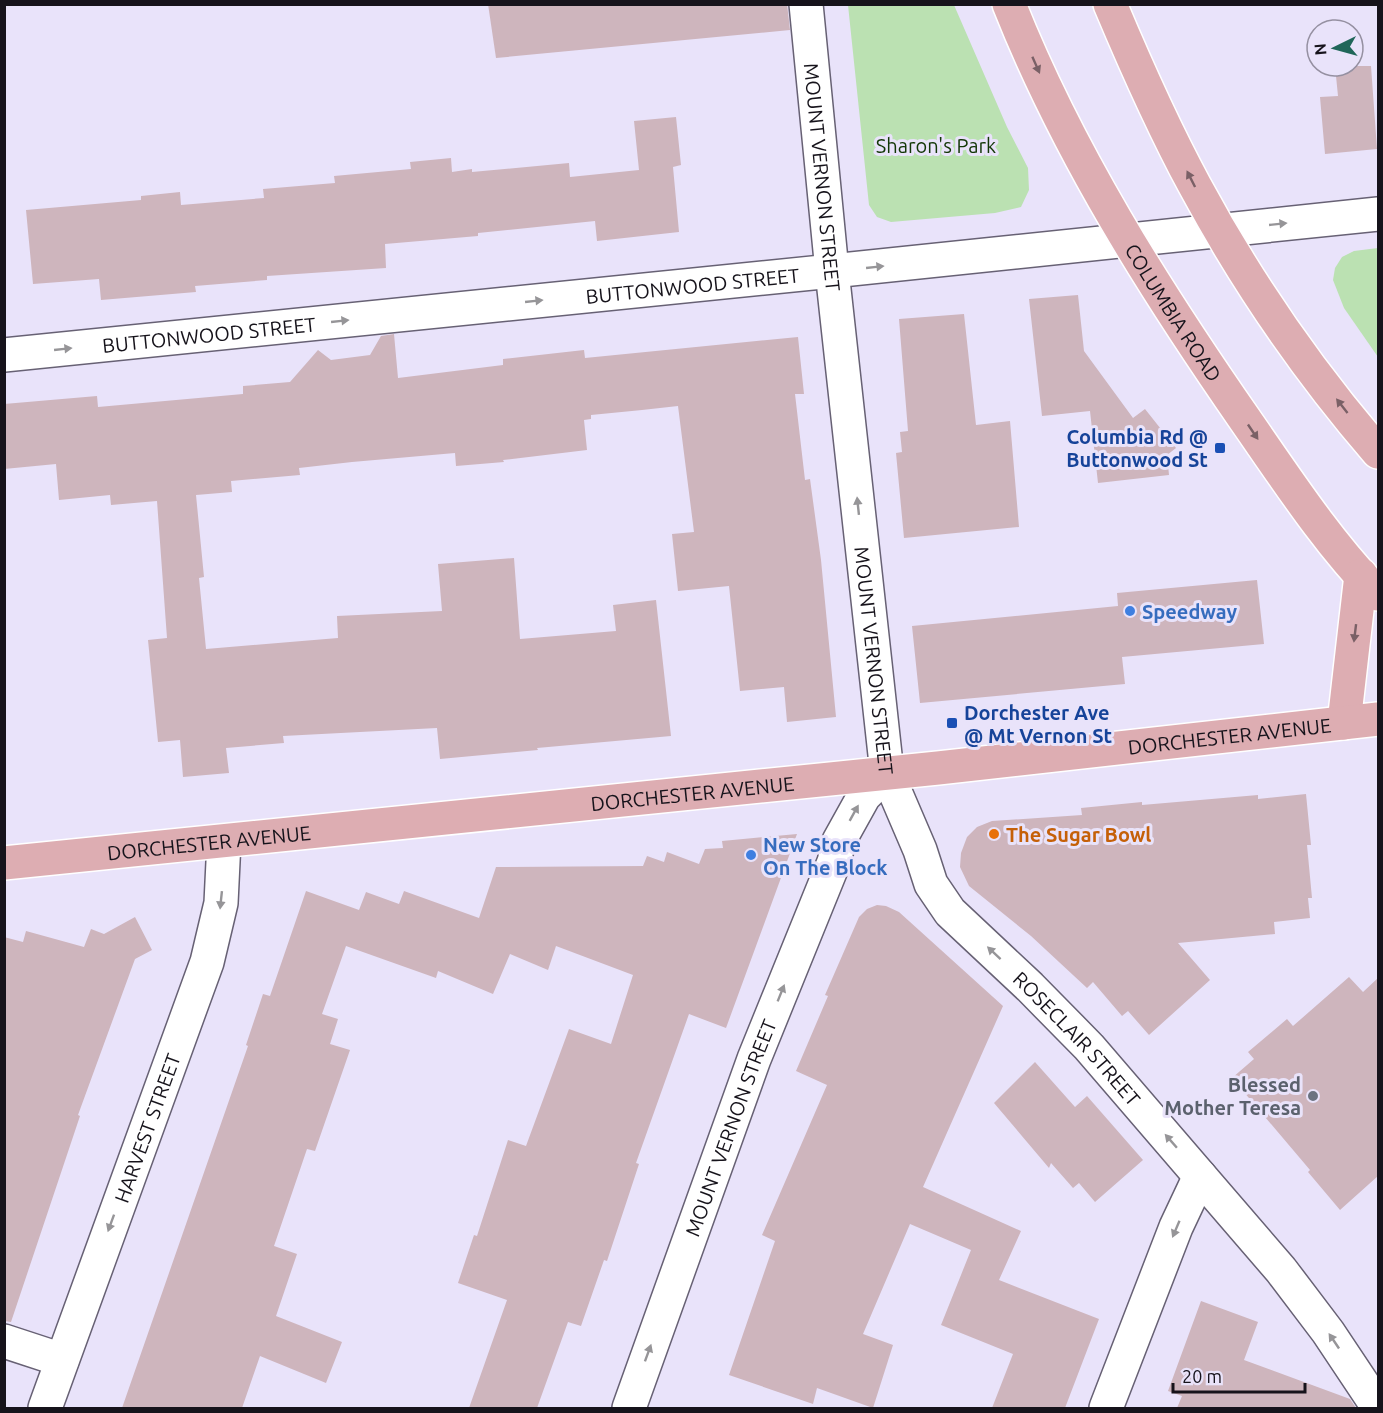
<svg xmlns="http://www.w3.org/2000/svg" width="1383" height="1413" font-family="Ubuntu,sans-serif">
<rect width="100%" height="100%" fill="#e9e3fa"/>
<g fill="#bbe1b2">
<polygon points="848,5 954,5 1007,127 1028,168 1029,190 1021,207 995,213 891,222 877,217 869,205"/>
<polygon points="1378,248 1378,357 1344,308 1333,280 1335,268 1342,257 1354,251"/>
</g>
<g fill="#ceb5bd">
<polygon points="488,4 787,4 790,30 496,58"/>
<polygon points="1335,66 1371,66 1377,149 1325,154 1320,97 1338,96"/>
<polygon points="676,117 681,165 673,167 679,232 597,241 595,221 478,233 478,236 385,244 386,268 267,276 267,280 195,286 196,292 101,300 99,279 33,284 26,210 141,200 141,196 180,192 181,205 264,198 263,189 335,183 334,176 411,169 410,162 451,158 452,172 472,169 472,172 569,163 570,177 639,170 634,121"/>
<polygon points="1078,295 1084,351 1133,418 1145,409 1176,448 1167,455 1169,475 1098,483 1090,411 1042,416 1029,299"/>
<polygon points="964,314 976,425 1010,421 1019,527 904,538 896,453 902,452 900,432 908,431 899,319"/>
<polygon points="394,334 398,378 503,365 503,359 584,350 585,358 798,337 804,394 795,394 805,480 810,479 821,560 836,717 787,722 784,687 740,691 729,586 678,591 672,534 694,532 678,406 642,410 591,415 591,419 584,420 587,450 503,460 504,462 456,466 455,453 352,462 299,468 300,475 231,481 232,492 196,495 204,577 199,578 206,649 338,638 337,616 442,611 438,564 514,558 520,639 616,631 613,605 656,600 671,736 537,748 538,750 440,759 437,728 283,736 284,743 226,748 229,773 183,777 180,740 158,742 148,640 167,638 157,501 111,505 110,495 59,500 56,464 4,469 4,404 97,396 98,407 243,394 243,386 290,382 318,350 331,360 370,355 381,336"/>
<polygon points="1257,580 1264,644 1122,657 1125,684 920,703 912,626 1118,606 1117,593"/>
<polygon points="1306,794 1311,845 1307,845 1312,898 1308,898 1310,918 1274,922 1275,934 1178,943 1210,980 1149,1035 1128,1011 1122,1016 1093,982 1087,988 1031,936 969,886 960,867 961,853 967,837 977,827 992,821 1082,815 1081,808 1142,802 1142,805 1258,795 1258,799"/>
<polygon points="797,834 726,1028 689,1014 636,1163 639,1164 607,1261 604,1260 581,1326 568,1322 537,1408 469,1408 507,1300 458,1283 474,1235 477,1236 508,1140 526,1146 569,1029 611,1044 633,975 556,946 548,970 510,954 493,994 438,971 436,978 346,946 322,1014 338,1019 330,1044 350,1050 315,1151 307,1149 274,1246 297,1254 276,1316 342,1342 326,1383 260,1356 242,1408 122,1408 248,1046 246,1045 263,994 270,996 306,891 359,910 366,892 399,904 404,891 479,918 496,867 643,866 647,856 664,862 667,852 699,864 705,849 723,848 722,841"/>
<polygon points="877,905 886,906 899,912 1003,1006 923,1187 1021,1231 999,1280 1099,1319 1065,1408 992,1408 1013,1354 941,1325 971,1250 910,1224 863,1334 893,1345 873,1408 817,1388 813,1404 729,1375 775,1241 762,1235 827,1085 796,1071 828,996 825,995 859,917 867,909"/>
<polygon points="135,917 152,950 135,959 78,1115 80,1116 11,1322 4,1321 4,937 23,942 26,931 84,947 91,929 104,934"/>
<polygon points="1349,977 1363,992 1378,978 1378,1176 1340,1210 1308,1172 1310,1170 1232,1078 1254,1059 1248,1052 1287,1019 1293,1026"/>
<polygon points="1035,1062 1075,1107 1087,1096 1143,1160 1095,1202 1079,1183 1073,1188 1051,1163 1049,1168 994,1103"/>
<polygon points="1201,1301 1258,1322 1244,1360 1350,1399 1356,1408 1177,1408 1182,1396 1168,1391"/>
</g>
<g fill="none" stroke-linecap="round" stroke-linejoin="round">
<g stroke="#676174" stroke-width="36">
<g id="street">
<path id="s1" d="M806,4L832,271L887,773L920,850L931,884L950,912L1030,987L1089,1047L1200,1176L1281,1270L1328,1332L1378,1407"/>
<path id="s2" d="M4,355L832,271L1378,214"/>
<polyline points="4,1341 62,1360"/>
<path id="s3" d="M45,1408L207,962L221,903L224,841"/>
<path id="s4" d="M629,1408L754,1059L834,862L839,841L864,796L887,773"/>
<polyline points="1106,1408 1176,1227 1200,1176"/>
</g>
</g>
<g stroke="#fff" stroke-width="36">
<g id="primary">
<path id="s5" d="M1009,4C1068,153 1155,290 1246,421C1287,480 1328,543 1378,594"/>
<path d="M1110,4C1136,66 1163,127 1195,186C1245,279 1309,372 1378,452"/>
<polyline points="1344,723 1361,575"/>
<path id="s6" d="M4,863L938,768L1378,719"/>
</g>
</g>
<use href="#street" stroke="#fff" stroke-width="33"/>
<use href="#primary" stroke="#ddadb2" stroke-width="33"/>
</g>
<defs><path id="oneway-solid" d="M-6-.8H1V-3.2L6.5 0L1 3.2V.8H-6Z" transform="scale(1.5)"/></defs>
<g fill="#7a6066">
<use href="#oneway-solid" transform="translate(1036 65) rotate(66)"/>
<use href="#oneway-solid" transform="translate(1191 179) rotate(-117)"/>
<use href="#oneway-solid" transform="translate(1342 406) rotate(-128)"/>
<use href="#oneway-solid" transform="translate(1253 432) rotate(56)"/>
<use href="#oneway-solid" transform="translate(1355 633) rotate(97)"/>
</g>
<g fill="#969598">
<use href="#oneway-solid" transform="translate(1278 224) rotate(-6)"/>
<use href="#oneway-solid" transform="translate(875 267) rotate(-6)"/>
<use href="#oneway-solid" transform="translate(534 301) rotate(-6)"/>
<use href="#oneway-solid" transform="translate(340 321) rotate(-6)"/>
<use href="#oneway-solid" transform="translate(63 349) rotate(-6)"/>
<use href="#oneway-solid" transform="translate(858 506) rotate(-96)"/>
<use href="#oneway-solid" transform="translate(854 813) rotate(-61)"/>
<use href="#oneway-solid" transform="translate(221 900) rotate(96)"/>
<use href="#oneway-solid" transform="translate(994 953) rotate(-137)"/>
<use href="#oneway-solid" transform="translate(781 993) rotate(-68)"/>
<use href="#oneway-solid" transform="translate(1171 1141) rotate(-131)"/>
<use href="#oneway-solid" transform="translate(111 1223) rotate(110)"/>
<use href="#oneway-solid" transform="translate(1176 1229) rotate(113)"/>
<use href="#oneway-solid" transform="translate(1334 1341) rotate(-124)"/>
<use href="#oneway-solid" transform="translate(648 1353) rotate(-70)"/>
</g>
<g fill="#1a4fb4" stroke="#e9e3fa" stroke-width="2">
<rect x="1214" y="442" width="12" height="12" rx="3"/>
<rect x="946" y="717" width="12" height="12" rx="3"/>
</g>
<g fill="#3f7fe0" stroke="#e9e3fa" stroke-width="2">
<circle cx="1130" cy="611" r="6"/>
<circle cx="751" cy="855" r="6"/>
</g>
<circle fill="#e8710a" stroke="#e9e3fa" stroke-width="2" cx="994" cy="834" r="6"/>
<circle fill="#6b7280" stroke="#e9e3fa" stroke-width="2" cx="1313" cy="1096" r="6"/>
<g text-anchor="middle" dominant-baseline="central" stroke-width="6" stroke-linejoin="round" paint-order="stroke">
<g font-size="20" fill="#123706" stroke="#e9e3fa">
<text x="936" y="145">Sharon's Park</text>
</g>
<g font-size="20" fill="#16131b" stroke="#e9e3fa">
<text stroke="none"><textPath href="#s1" startOffset="174">MOUNT VERNON STREET</textPath></text>
<text stroke="none"><textPath href="#s2" startOffset="692">BUTTONWOOD STREET</textPath></text>
<text stroke="none"><textPath href="#s5" startOffset="350">COLUMBIA ROAD</textPath></text>
<text stroke="none"><textPath href="#s2" startOffset="206">BUTTONWOOD STREET</textPath></text>
<text stroke="none"><textPath href="#s1" startOffset="660">MOUNT VERNON STREET</textPath></text>
<text stroke="none"><textPath href="#s6" startOffset="1232">DORCHESTER AVENUE</textPath></text>
<text stroke="none"><textPath href="#s6" startOffset="692">DORCHESTER AVENUE</textPath></text>
<text stroke="none"><textPath href="#s6" startOffset="206">DORCHESTER AVENUE</textPath></text>
<text stroke="none"><textPath href="#s1" startOffset="1106">ROSECLAIR STREET</textPath></text>
<text stroke="none"><textPath href="#s3" startOffset="298">HARVEST STREET</textPath></text>
<text stroke="none"><textPath href="#s4" startOffset="298">MOUNT VERNON STREET</textPath></text>
</g>
<g font-size="20" font-weight="bold" fill="#164399" stroke="#e9e3fa" text-anchor="end">
<text x="1208" y="436">Columbia Rd @<tspan x="1208" dy="23">Buttonwood St</tspan></text>
<text x="964" y="712" text-anchor="start">Dorchester Ave<tspan x="964" dy="23">@ Mt Vernon St</tspan></text>
</g>
<g font-size="20" font-weight="bold" fill="#366cbe" stroke="#e9e3fa" text-anchor="start">
<text x="1142" y="611">Speedway</text>
<text x="763" y="844">New Store<tspan x="763" dy="23">On The Block</tspan></text>
</g>
<g font-size="20" font-weight="bold" fill="#c56008" stroke="#e9e3fa" text-anchor="start">
<text x="1006" y="834">The Sugar Bowl</text>
</g>
<g font-size="20" font-weight="bold" fill="#5b616d" stroke="#e9e3fa" text-anchor="end">
<text x="1301" y="1084">Blessed<tspan x="1301" dy="23">Mother Teresa</tspan></text>
</g>
</g>
<rect width="1383" height="1413" fill="none" stroke="#16131b" stroke-width="12"/>
<g transform="translate(1335 48) rotate(265)"><circle r="28" fill="#e9e3fa" stroke="#9590a1" stroke-width="1.5"/>
<path d="M0-4.5L10 22L0 15L-10 22Z" fill="#206659"/>
<text y="-9" font-size="16" font-weight="bold" text-anchor="middle" fill="#16131b">N</text>
</g>
<path d="M1173 1383v9h132v-9" fill="none" stroke="#16131b" stroke-width="3"/>
<text x="1182" y="1383" font-size="18" fill="#16131b" stroke="#e9e3fa" stroke-width="4.5" paint-order="stroke">20 m</text>
</svg>
